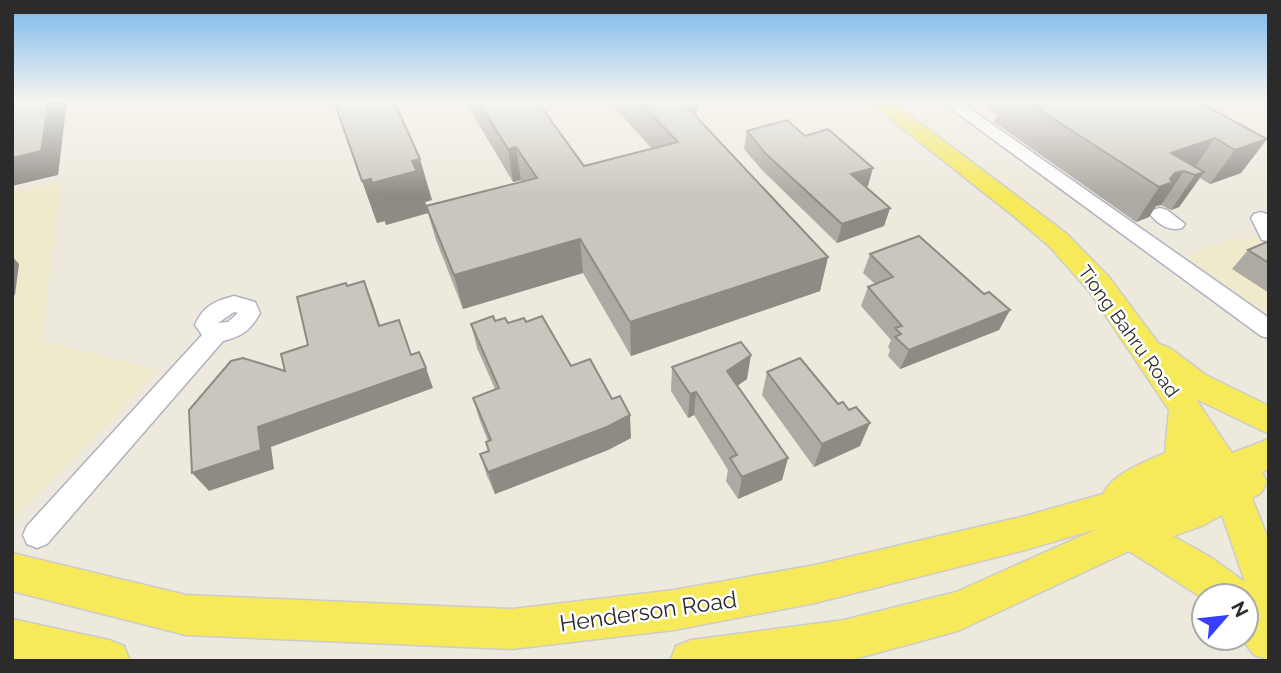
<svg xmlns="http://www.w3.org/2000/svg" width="1281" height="673" font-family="Raleway,sans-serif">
<rect width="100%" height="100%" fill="#eee9dd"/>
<g fill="#f0eacc">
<polygon points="61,181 42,341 159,370 12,521 12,192"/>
<polygon points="1258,236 1269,238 1269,322 1186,263 1188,255 1232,238"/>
</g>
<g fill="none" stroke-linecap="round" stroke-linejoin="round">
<g stroke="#b1b1c0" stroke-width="3">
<g id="minor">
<polygon points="941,101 959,101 1269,318 1269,338 1261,336"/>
<path d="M1160,208L1167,210L1185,224L1182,228C1170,232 1157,224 1150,214L1153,210Z"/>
<polygon points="1261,212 1269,215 1269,241 1262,240 1251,218 1254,214"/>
<path d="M234,296L255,302L260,313C251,330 241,337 223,341L47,544L37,548L27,544L23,535L27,526L202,335L195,325C203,306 215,301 234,296ZM234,312L238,313L228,322L218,323Z"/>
</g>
</g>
<g stroke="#ccc" stroke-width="3">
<g id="major">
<path d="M868,101H891L1067,234L1109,277L1159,344L1170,348L1206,375L1269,406V434L1196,399L1232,453L1269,439V469L1262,472L1267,482L1261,493L1252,498L1269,541V660L1254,655L1241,638H1246V596H1204V599L1129,551L958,631L847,661H670L676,646L691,640L844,620L956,592L1097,529L1025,550L815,603L674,630L512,649L186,635L12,591V553L186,595L512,609L674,590L815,565L1025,516L1103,494C1112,474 1144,462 1165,453L1169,410L1089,291L1049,246L1016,218ZM1222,515L1245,582L1212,558L1173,536L1202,526Z"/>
<polygon points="12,619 109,640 124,646 130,661 12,661"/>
</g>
</g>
<use href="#minor" fill="#fff" fill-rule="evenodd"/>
<use href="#major" fill="#f6ea5a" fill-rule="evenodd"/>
</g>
<g fill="#adaaa3">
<polygon points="334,101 432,200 425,202 427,206 522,182 521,180 513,182 465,101 537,101 584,166 652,149 609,101 694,101 697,104 696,116 828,257 820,291 631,356 583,273 463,309 436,240 428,213 386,225 385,221 377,223"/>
<polygon points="977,101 1197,101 1267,139 1241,173 1210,184 1200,178 1179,207 1171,210 1161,205 1156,206 1149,217 1136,222 994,122 997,115"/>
<polygon points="747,131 805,136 868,186 865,186 890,208 884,226 837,243 762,170 744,149"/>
<polygon points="1269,241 1269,293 1232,269 1248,250"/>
<polygon points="870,254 984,294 1010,310 999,330 900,369 888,356 890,350 888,347 891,340 861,306 868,287 875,284 863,273"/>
<polygon points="495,321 508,323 526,322 571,366 631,438 608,450 495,494 487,476 480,454 488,451 486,442 488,441 480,421 473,398 495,389 477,348 471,324"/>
<polygon points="672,367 747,379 737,386 788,458 782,480 738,499 726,481 728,470 694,415 688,418 671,391"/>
<polygon points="767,372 849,410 860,446 814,467 762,395"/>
</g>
<g fill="#8d8b84">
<polygon points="49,101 67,101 58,175 12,186 12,158"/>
<polygon points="697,104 695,136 688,106"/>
<polygon points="1215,138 1191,173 1184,171 1161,205 1156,206 1149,217 1136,222 1159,187 1171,153"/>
<polygon points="1267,139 1241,173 1210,184 1235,150"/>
<polygon points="516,147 521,180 513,182 508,149"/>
<polygon points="420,159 432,200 425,202 428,213 386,225 372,183 412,161"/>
<polygon points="873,168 868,186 847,192 851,174"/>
<polygon points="1204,172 1179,207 1171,210 1195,175"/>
<polygon points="371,179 385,221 377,223 362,181"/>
<polygon points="890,208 884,226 837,243 842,224"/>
<polygon points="580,239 583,273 463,309 454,275"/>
<polygon points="12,256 19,264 15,295 12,296"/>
<polygon points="828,257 820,291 631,356 630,322"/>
<polygon points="364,281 372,301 387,346 379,326"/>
<polygon points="1010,310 999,330 900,369 909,350"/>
<polygon points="751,355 747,379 724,395 727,371"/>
<polygon points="426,368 433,388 271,447 274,469 209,491 192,473 258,427"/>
<polygon points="696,392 694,415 688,418 690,394"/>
<polygon points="630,415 631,438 608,450 495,494 488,472"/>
<polygon points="870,423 860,446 814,467 822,444"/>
<polygon points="788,458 782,480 738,499 742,477"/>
</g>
<g fill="#c9c6bd" stroke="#8d8b84" stroke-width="2">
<polygon points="12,101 49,101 41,151 12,158"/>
<polygon points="334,101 394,101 420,159 412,161 417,171 372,183 371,179 362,181"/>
<polygon points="478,101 537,101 584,166 678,142 639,101 694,101 697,104 688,106 689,109 828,257 630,322 580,239 454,275 426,206 537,178 516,147 508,149"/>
<polygon points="1026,101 1197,101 1267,139 1235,150 1215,138 1171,153 1204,172 1195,175 1184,171 1175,173 1170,179 1173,182 1159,187"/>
<polygon points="787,120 805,136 828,129 873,168 851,174 890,208 842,224 765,153 747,131"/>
<polygon points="919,236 984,294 989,292 1010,310 909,350 895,337 901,334 895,328 902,326 868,287 893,277 870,254"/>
<polygon points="1269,241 1269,263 1248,250"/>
<polygon points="364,281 379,326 399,320 411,355 419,352 426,368 258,427 261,450 192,473 189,410 231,361 243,358 285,371 281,354 308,345 297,297 346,283 347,286"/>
<polygon points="493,316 495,321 505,318 508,323 524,318 526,322 542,316 571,366 590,359 612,399 620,396 630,415 607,427 488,472 480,454 489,451 486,442 491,440 473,398 499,388 471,324"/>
<polygon points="741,342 751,355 727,371 788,458 742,477 730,458 737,455 696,392 690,394 672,367"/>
<polygon points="800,358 838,404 843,402 849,410 856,407 870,423 822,444 767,372"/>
</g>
<linearGradient id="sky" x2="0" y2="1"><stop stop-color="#76b7ec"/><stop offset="0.52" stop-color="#f7f5f0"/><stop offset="1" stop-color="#f7f5f0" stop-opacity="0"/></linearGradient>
<rect width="1281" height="195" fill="url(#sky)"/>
<g text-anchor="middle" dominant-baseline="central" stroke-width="5" stroke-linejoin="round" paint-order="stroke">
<g font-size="19" fill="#2b2b2b" stroke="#fff">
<text transform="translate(1129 331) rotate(54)">Tiong Bahru Road</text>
</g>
<g font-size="23" fill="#2b2b2b" stroke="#fff">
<text transform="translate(648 611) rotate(-8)">Henderson Road</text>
</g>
</g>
<rect width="1281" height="673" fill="none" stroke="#2b2b2b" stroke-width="28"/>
<g transform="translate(1225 617) rotate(62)"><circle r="33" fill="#ffffff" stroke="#aaaaaa" stroke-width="2"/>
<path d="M0-5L12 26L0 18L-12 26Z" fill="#393fff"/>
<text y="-10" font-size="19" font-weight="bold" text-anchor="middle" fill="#2b2b2b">N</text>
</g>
</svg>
